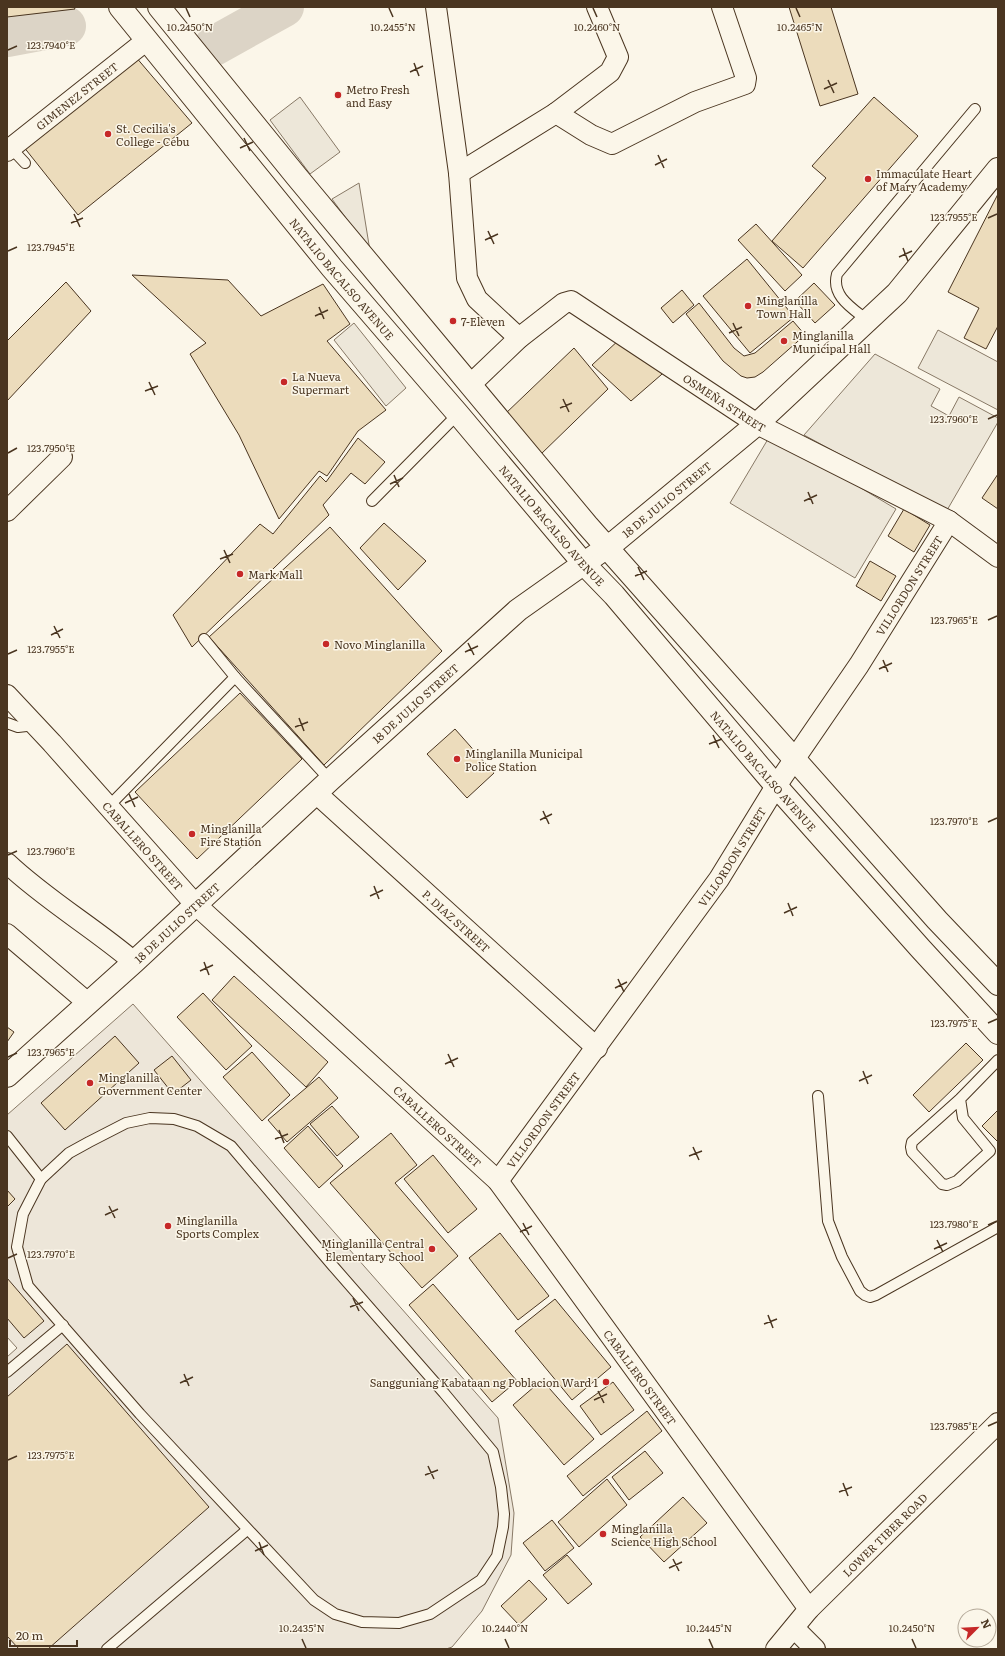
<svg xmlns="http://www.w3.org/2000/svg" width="1005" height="1656" font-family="Literata,serif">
<rect width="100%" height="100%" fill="#fbf6e9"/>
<polygon fill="#ede6d9" stroke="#887966" points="133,1004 498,1418 514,1513 511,1555 482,1611 452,1647 446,1649 7,1649 7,1357 17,1348 7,1337 7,1115"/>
<g fill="#ede7d9" stroke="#887966">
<polygon points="300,97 340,152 310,174 270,120"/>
<polygon points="359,183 370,251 332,199"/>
<polygon points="354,323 406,388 386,406 334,340"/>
<polygon points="938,330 998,362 998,410 918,368"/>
<polygon points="875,354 940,389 931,406 949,416 959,397 998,418 998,422 946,512 804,435"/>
<polygon points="771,434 896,509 855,578 730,503"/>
</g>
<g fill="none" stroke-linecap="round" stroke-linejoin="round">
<g stroke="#dcd4c6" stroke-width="40">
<polyline points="7,37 66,26"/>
<polyline points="214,46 284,7"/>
</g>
</g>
<g fill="#ecdcbc" stroke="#4a3520">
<polygon points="7,7 74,7 75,9 7,17"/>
<polygon points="789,7 831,7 858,94 820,106"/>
<polygon points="135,56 192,123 78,215 23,146"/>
<polygon points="874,97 918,136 803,268 772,241 826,178 812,166"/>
<polygon points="998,194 998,326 986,349 964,338 979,308 948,292"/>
<polygon points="756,224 802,275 785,291 738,240"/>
<polygon points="747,259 794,317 750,353 703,296"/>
<polygon points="132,275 228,280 261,316 323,284 350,324 327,341 386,410 358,431 327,476 319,471 279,519 239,435 190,354 206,343"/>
<polygon points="66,282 91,311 7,401 7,341"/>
<polygon points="814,283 835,305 815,323 795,301"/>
<polygon points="682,290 694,305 673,323 661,308"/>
<polygon points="699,303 734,348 744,356 755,353 793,321 805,335 763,372 755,377 747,378 741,376 723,361 686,314"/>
<polygon points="621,338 669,368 631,401 592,365"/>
<polygon points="574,348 608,389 539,456 504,415"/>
<polygon points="358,438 385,462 365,484 351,473 323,505 329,515 192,647 173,615 260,524 273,534 320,476 326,482"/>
<polygon points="998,474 998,509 982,498"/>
<polygon points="904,509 930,525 914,552 888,536"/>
<polygon points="384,523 426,561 398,590 360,548"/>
<polygon points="330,527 442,651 324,765 209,637"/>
<polygon points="870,561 896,576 881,601 856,586"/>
<polygon points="240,693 302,759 197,859 135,792"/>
<polygon points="455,729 494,773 467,798 427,754"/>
<polygon points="234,976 328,1062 306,1087 212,1000"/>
<polygon points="203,993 252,1046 226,1070 177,1017"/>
<polygon points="7,1027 14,1032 7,1042"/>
<polygon points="115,1036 139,1063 65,1130 41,1103"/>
<polygon points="966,1043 983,1060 929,1112 913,1095"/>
<polygon points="252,1052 290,1095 262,1121 223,1077"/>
<polygon points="172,1056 191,1080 173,1094 154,1070"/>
<polygon points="319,1077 338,1098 287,1142 268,1120"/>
<polygon points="332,1106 359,1137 337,1156 310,1124"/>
<polygon points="998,1110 998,1142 982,1126"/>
<polygon points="308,1126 343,1166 319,1188 284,1148"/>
<polygon points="391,1133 417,1165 395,1183 458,1256 422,1288 330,1183"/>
<polygon points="433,1155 477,1209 448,1233 404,1179"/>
<polygon points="7,1190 15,1199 7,1207"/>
<polygon points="500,1233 549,1296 518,1320 469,1258"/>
<polygon points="7,1278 44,1321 24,1338 7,1318"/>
<polygon points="433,1284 517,1381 492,1402 409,1305"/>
<polygon points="555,1299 611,1367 572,1400 515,1331"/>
<polygon points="67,1344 209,1507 48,1649 19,1649 7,1636 7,1397"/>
<polygon points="542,1380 594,1439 564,1465 513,1405"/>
<polygon points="613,1382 634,1410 601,1435 580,1406"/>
<polygon points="647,1411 662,1431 583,1496 567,1476"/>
<polygon points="645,1451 663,1473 629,1500 612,1477"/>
<polygon points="607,1479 627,1505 579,1547 558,1522"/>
<polygon points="683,1497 707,1523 664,1562 640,1537"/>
<polygon points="552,1520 574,1548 545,1571 523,1543"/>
<polygon points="567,1555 592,1584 568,1604 543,1575"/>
<polygon points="529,1580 547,1599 519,1625 501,1606"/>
</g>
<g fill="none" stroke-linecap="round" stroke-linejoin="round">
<g stroke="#4a3520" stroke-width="12">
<g id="lane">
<polyline points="11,148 25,163"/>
<path d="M867,320C852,308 831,296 837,274L975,109"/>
<polyline points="372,501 458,414"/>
<polyline points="235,677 330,780"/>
<polyline points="7,723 18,727 35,725"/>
<polyline points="108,807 235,677 204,639"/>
<polyline points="818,1096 828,1221 842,1257 860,1291 865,1295 870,1297 876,1295 998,1227"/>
<polyline points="960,1099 963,1118 990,1151 957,1181 947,1185 942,1184 912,1152 911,1147 912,1142 960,1099 998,1060"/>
<polygon points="150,1118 174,1119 197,1126 231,1146 333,1266 444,1393 493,1452 501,1487 504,1514 503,1527 497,1556 481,1580 430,1614 399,1623 362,1622 335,1614 314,1600 140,1414 28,1286 17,1247 23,1214 41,1179 69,1153 89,1142 126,1123"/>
<polyline points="7,1136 41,1179"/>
<polyline points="7,1372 63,1325"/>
<polyline points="107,1649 247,1530"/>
</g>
</g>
<g stroke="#4a3520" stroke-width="22">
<g id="street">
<polyline points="436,7 459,173 467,278 477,299 519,338"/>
<polyline points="556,113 591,135 612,144 695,102 745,84 746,78 722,7"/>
<path id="s1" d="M7,151L147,40"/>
<polyline points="459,173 556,113 610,72 618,57 597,7"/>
<path id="s2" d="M471,384L519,338L564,303L571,301L757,424L949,521L998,557"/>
<polyline points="7,511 62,457"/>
<path id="s3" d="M7,695L52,743L195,904L498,1181L809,1609"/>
<path id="s4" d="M316,793L597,1048"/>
<path d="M7,863C46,900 93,927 134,962"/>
<polyline points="7,934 88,1003"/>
<path id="s5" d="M498,1181L719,879L776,786L859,665L949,521"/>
<polyline points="794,1628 815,1649"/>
<path id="s6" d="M776,1649L809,1609L998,1423"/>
</g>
</g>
<g stroke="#4a3520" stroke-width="24">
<g id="secondary">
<path id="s7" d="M7,1076L134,962L330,780L518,610L617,540L757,424L897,293L998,169"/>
</g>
</g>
<g stroke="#4a3520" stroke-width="24">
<g id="highway">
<path id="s8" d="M120,7L332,268L458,414L584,564L614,595L776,786L920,948L998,1033"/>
<polyline points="159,7 297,177 587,525 937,920 998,984"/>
</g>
</g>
<use href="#lane" stroke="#fbf6e9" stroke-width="10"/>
<use href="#street" stroke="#fbf6e9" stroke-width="20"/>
<use href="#secondary" stroke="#fbf6e9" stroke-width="22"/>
<use href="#highway" stroke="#fbf6e9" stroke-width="22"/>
</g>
<path fill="none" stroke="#4a3520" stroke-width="1.5" d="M186,8L190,17M389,8L393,17M593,8L597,17M796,8L800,17M8,50L17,46M414,63L419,76M410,72L423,66M828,80L834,93M824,89L837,83M244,138L250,151M240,148L253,142M658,155L664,168M655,165L667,159M74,214L80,227M988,218L997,214M71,223L83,218M488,231L494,244M485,240L498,234M903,248L908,261M8,251L17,247M899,257L912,251M319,307L324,319M315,316L328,310M733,323L739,336M729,333L742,327M149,382L155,395M145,391L158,386M563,399L569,412M560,408L572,403M988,419L997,415M8,453L17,448M394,475L399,487M390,484L403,478M808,492L813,504M804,501L817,495M224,550L230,563M220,559L233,554M638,567L644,580M635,576L647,571M988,620L997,616M54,626L60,638M51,635L63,629M468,643L474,655M465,652L478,646M8,654L17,650M883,660L888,672M879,669L892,663M299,718L304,731M295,727L308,722M713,735L719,748M709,744L722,739M129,794L135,807M125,803L138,797M543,811L549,824M540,820L552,814M988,822L997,818M8,855L17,851M374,886L379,899M370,896L383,890M788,903L793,916M784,913L797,907M204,962L209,975M200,971L213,965M618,979L624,992M615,988L627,982M988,1023L997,1019M448,1054L454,1067M8,1057L17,1053M445,1064L458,1058M863,1071L868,1084M859,1081L872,1075M279,1130L284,1143M275,1139L288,1134M693,1147L699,1160M689,1156L702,1151M109,1206L115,1218M105,1215L118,1209M523,1223L529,1235M988,1225L997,1221M520,1232L532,1226M937,1240L943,1252M934,1249L947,1243M8,1258L17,1254M353,1298L359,1311M350,1307L363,1302M768,1315L773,1328M764,1324L777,1319M184,1374L189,1386M180,1383L193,1377M598,1391L604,1403M594,1400L607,1394M988,1426L997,1422M8,1460L17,1456M428,1466L434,1479M425,1475L438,1470M843,1483L848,1496M839,1492L852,1487M259,1542L264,1555M255,1551L268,1545M673,1559L679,1571M669,1568L682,1562M302,1639L306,1648M505,1639L509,1648M709,1639L713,1648M912,1639L916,1648"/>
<g fill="#c62828" stroke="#fbf6e9" stroke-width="1.5">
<circle cx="338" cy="95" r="4"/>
<circle cx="108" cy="134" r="4"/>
<circle cx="868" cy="179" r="4"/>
<circle cx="748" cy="306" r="4"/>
<circle cx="453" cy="321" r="4"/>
<circle cx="784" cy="341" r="4"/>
<circle cx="284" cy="382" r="4"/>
<circle cx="240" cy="574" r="4"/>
<circle cx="326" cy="644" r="4"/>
<circle cx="457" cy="759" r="4"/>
<circle cx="192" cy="834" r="4"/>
<circle cx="90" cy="1083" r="4"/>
<circle cx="168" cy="1226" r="4"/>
<circle cx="432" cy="1249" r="4"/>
<circle cx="606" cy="1382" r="4"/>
<circle cx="603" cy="1534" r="4"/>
</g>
<g text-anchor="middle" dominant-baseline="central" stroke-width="3" stroke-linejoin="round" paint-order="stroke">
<g font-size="11" fill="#4a3520" stroke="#fbf6e9" text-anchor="start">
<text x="346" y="89">Metro Fresh<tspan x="346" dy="13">and Easy</tspan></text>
<text x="116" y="128">St. Cecilia's<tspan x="116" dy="13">College - Cebu</tspan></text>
<text x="876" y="173">Immaculate Heart<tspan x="876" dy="13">of Mary Academy</tspan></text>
<text x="756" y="300">Minglanilla<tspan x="756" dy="13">Town Hall</tspan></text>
<text x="461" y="321">7-Eleven</text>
<text x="792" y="335">Minglanilla<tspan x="792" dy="13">Municipal Hall</tspan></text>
<text x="292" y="376">La Nueva<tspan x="292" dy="13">Supermart</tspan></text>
<text x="248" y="574">Mark Mall</text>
<text x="334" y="644">Novo Minglanilla</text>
<text x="465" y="753">Minglanilla Municipal<tspan x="465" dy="13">Police Station</tspan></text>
<text x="200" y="828">Minglanilla<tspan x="200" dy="13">Fire Station</tspan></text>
<text x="98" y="1077">Minglanilla<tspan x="98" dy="13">Government Center</tspan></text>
<text x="176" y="1220">Minglanilla<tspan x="176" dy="13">Sports Complex</tspan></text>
<text x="424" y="1243" text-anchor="end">Minglanilla Central<tspan x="424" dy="13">Elementary School</tspan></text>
<text x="598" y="1382" text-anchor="end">Sangguniang Kabataan ng Poblacion Ward 1</text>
<text x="611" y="1528">Minglanilla<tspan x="611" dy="13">Science High School</tspan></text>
</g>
<g font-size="11" fill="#4a3520" stroke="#fbf6e9">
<text stroke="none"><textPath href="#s1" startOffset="89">GIMENEZ STREET</textPath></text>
<text stroke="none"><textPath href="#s8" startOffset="351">NATALIO BACALSO AVENUE</textPath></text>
<text stroke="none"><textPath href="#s2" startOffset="315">OSMEÑA STREET</textPath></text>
<text stroke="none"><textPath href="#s7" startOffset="877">18 DE JULIO STREET</textPath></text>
<text stroke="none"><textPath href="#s8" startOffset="675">NATALIO BACALSO AVENUE</textPath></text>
<text stroke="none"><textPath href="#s5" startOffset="724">VILLORDON STREET</textPath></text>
<text stroke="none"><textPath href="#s7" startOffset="553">18 DE JULIO STREET</textPath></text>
<text stroke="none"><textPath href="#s8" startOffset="999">NATALIO BACALSO AVENUE</textPath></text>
<text stroke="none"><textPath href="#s3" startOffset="203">CABALLERO STREET</textPath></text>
<text stroke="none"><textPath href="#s5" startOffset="400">VILLORDON STREET</textPath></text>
<text stroke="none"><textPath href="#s4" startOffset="190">P. DIAZ STREET</textPath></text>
<text stroke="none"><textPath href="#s7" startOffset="229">18 DE JULIO STREET</textPath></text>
<text stroke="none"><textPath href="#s5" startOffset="76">VILLORDON STREET</textPath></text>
<text stroke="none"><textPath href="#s3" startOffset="610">CABALLERO STREET</textPath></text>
<text stroke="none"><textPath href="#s3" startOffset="934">CABALLERO STREET</textPath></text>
<text stroke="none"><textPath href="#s6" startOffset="158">LOWER TIBER ROAD</textPath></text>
</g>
</g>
<g font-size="10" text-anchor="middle" fill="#4a3520" stroke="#fbf6e9" stroke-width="3" stroke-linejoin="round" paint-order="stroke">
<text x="190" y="31">10.2450°N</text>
<text x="393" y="31">10.2455°N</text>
<text x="597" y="31">10.2460°N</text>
<text x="800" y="31">10.2465°N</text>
<text x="51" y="49">123.7940°E</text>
<text x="954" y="221">123.7955°E</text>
<text x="51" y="251">123.7945°E</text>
<text x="954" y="423">123.7960°E</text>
<text x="51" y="452">123.7950°E</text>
<text x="954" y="624">123.7965°E</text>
<text x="51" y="653">123.7955°E</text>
<text x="954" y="825">123.7970°E</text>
<text x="51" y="855">123.7960°E</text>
<text x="954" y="1027">123.7975°E</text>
<text x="51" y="1056">123.7965°E</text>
<text x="954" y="1228">123.7980°E</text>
<text x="51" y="1258">123.7970°E</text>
<text x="954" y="1430">123.7985°E</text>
<text x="51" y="1459">123.7975°E</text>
<text x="302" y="1632">10.2435°N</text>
<text x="505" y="1632">10.2440°N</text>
<text x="709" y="1632">10.2445°N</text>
<text x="912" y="1632">10.2450°N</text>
</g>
<rect width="1005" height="1656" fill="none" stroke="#4a3520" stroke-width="16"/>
<g transform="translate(977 1628) rotate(66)"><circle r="19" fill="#fbf6e9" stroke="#b4a999"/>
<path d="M0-3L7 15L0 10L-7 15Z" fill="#c62828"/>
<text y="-6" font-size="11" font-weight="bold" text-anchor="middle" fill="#4a3520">N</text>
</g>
<path d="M10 1640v6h67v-6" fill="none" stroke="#4a3520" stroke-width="2"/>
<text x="16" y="1640" font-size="12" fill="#4a3520" stroke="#fbf6e9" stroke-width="3" paint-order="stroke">20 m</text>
</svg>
